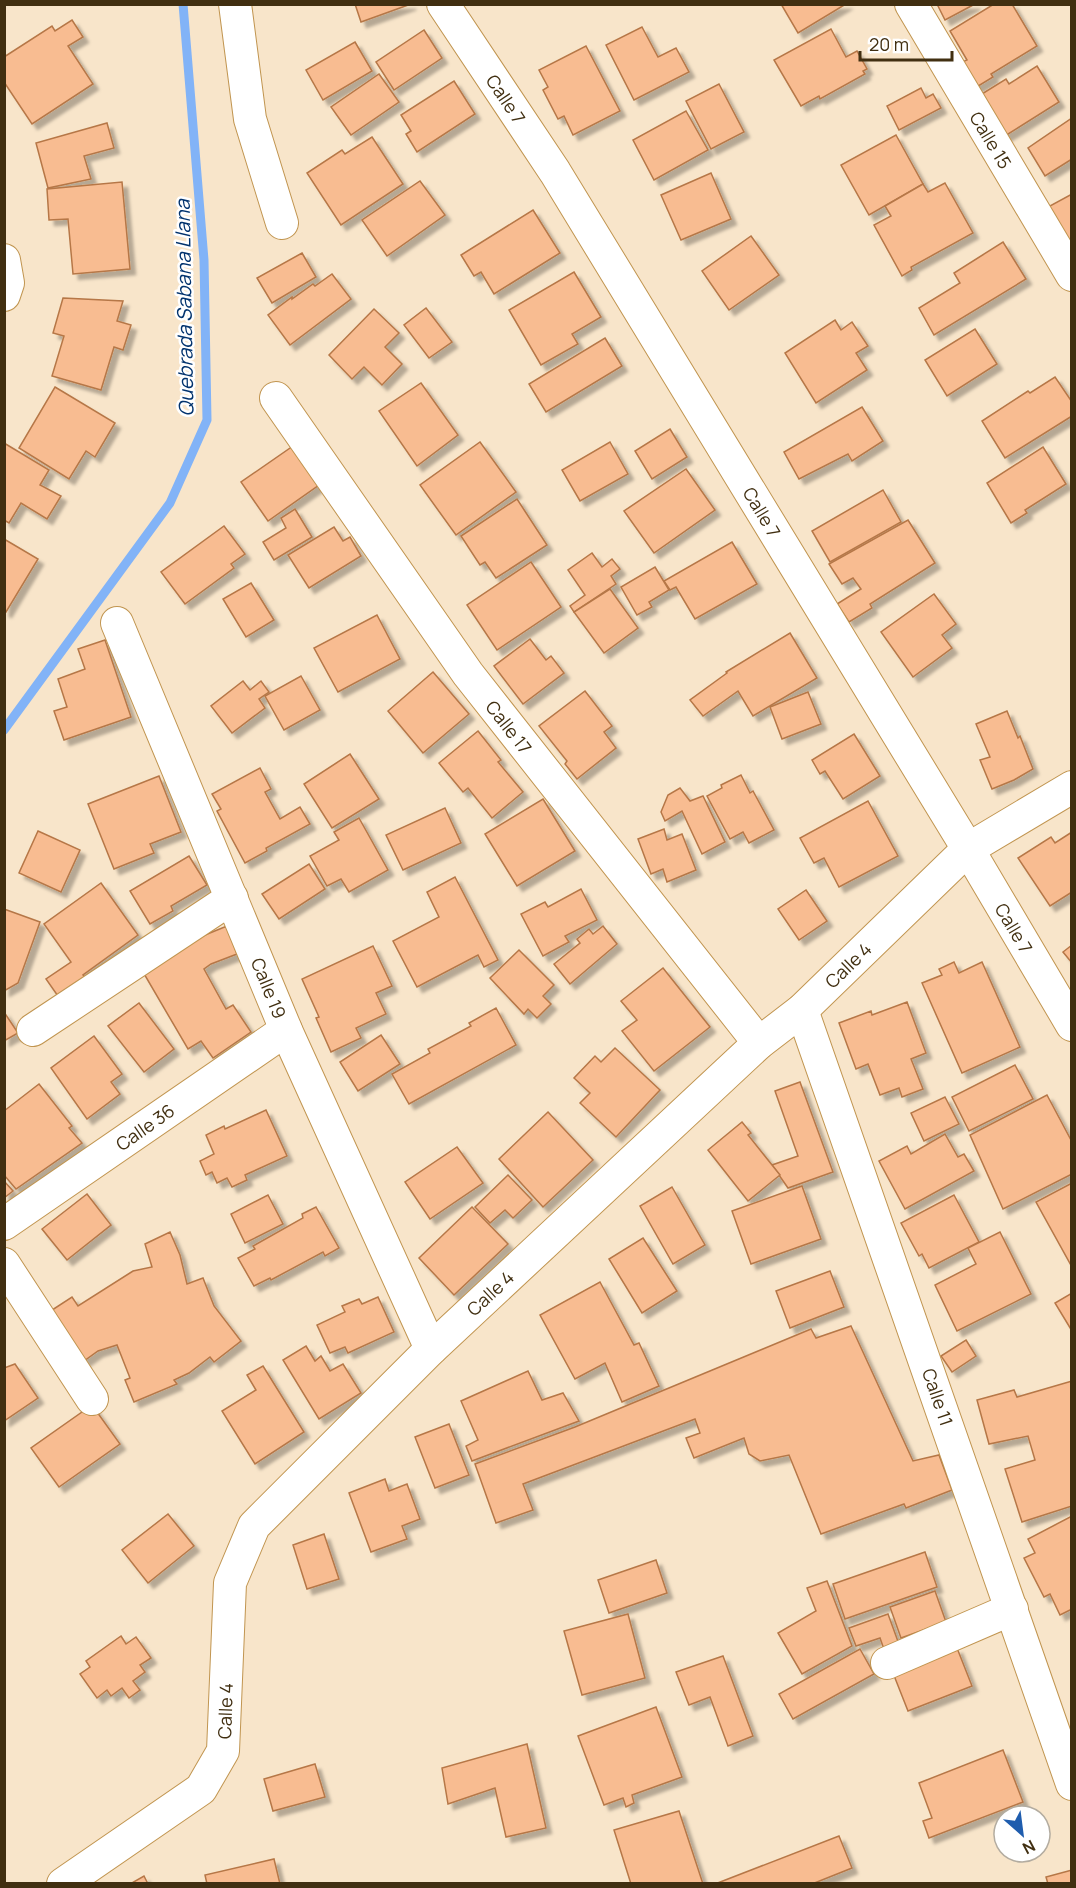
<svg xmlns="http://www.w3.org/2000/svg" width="1076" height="1888" font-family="Manrope,sans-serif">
<defs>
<filter id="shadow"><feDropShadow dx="5.5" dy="5.5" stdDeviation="1.5" flood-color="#0004"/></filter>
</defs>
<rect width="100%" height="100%" fill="#f8e5ca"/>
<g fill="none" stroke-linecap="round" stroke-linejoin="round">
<polyline stroke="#82b3f7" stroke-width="9" points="4,730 170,503 207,420 204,260 183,4"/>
</g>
<g fill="#f8bc91" stroke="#b67747" stroke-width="1.5" filter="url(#shadow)">
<polygon points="355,4 411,4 361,22"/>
<polygon points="781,4 846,4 798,33"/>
<polygon points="937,4 975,4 945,20"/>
<polygon points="994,4 1012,4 1037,46 991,74 993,77 975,88 960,63 967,60 950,31"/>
<polygon points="72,20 83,37 68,46 93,84 32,124 4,82 4,57 52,26 55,31"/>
<polygon points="642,27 658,57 676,48 689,72 634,100 606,45"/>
<polygon points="831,29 846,57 857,51 867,69 863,71 865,74 820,99 819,96 801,106 774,60"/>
<polygon points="424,30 442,58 394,90 376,62"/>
<polygon points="355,42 372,71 323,100 306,70"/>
<polygon points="586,46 620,111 573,135 564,116 558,119 543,90 548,87 539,70"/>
<polygon points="1037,66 1059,102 1005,136 977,97 1006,79 1009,84"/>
<polygon points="379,74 399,102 351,135 331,107"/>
<polygon points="454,81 475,114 417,152 406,134 411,131 401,115"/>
<polygon points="719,84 744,132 711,149 686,101"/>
<polygon points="921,88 926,98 933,94 941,108 899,130 887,106"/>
<polygon points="686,111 708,150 654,180 633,140"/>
<polygon points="1072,118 1072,159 1045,176 1028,148"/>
<polygon points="107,123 114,148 84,156 91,179 48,188 36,143"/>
<polygon points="896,135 923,184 869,215 841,165"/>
<polygon points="372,137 403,184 341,225 307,173 342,150 345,154"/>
<polygon points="711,173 731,219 681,240 661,195"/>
<polygon points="420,181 445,215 387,256 362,220"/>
<polygon points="122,182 130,269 73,274 68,219 49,220 47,189"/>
<polygon points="945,183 973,233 911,267 912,270 902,276 874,225 891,216 885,206 923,184 928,192"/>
<polygon points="1072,194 1072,250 1048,207"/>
<polygon points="533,210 560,253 494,294 481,272 474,276 461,255"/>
<polygon points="751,236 779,275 729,310 702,271"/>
<polygon points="1003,242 1026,279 934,335 919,308 960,283 954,273"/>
<polygon points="302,253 316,277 272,303 257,278"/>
<polygon points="574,272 601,317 572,334 578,344 541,365 509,310"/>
<polygon points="332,274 351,299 290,345 268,315 292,297 292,299 313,284 315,286"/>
<polygon points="63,298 123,301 117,321 131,325 123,350 114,347 101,390 52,376 64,336 53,333"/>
<polygon points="426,308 452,342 429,358 404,325"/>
<polygon points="374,309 399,333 385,347 402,364 382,385 364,367 352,379 329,355"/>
<polygon points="835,320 841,330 852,322 868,346 856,353 867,370 816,403 785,353"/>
<polygon points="975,329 997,364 947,396 925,360"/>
<polygon points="605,338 622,366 546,412 529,384"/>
<polygon points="1055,377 1072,402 1072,416 1005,458 982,421 1028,391 1030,393"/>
<polygon points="421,383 458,435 417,466 379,411"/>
<polygon points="55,387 115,423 95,457 86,451 69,479 19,448"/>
<polygon points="862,407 883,441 852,461 848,454 799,479 784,452"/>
<polygon points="670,429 687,457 652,479 635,451"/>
<polygon points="480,442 516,492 456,535 420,485"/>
<polygon points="610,442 628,474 580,501 562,470"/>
<polygon points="4,443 49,470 40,485 61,496 47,519 21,503 9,523 4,520"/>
<polygon points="293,446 319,485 268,521 241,482"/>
<polygon points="1043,447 1066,484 1025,510 1027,513 1011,523 987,483"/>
<polygon points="686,469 715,510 654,553 624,511"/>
<polygon points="883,490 901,522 830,562 812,531"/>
<polygon points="517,499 547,545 496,578 485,562 480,565 461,536"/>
<polygon points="295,509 312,537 274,560 263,542 286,528 281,518"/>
<polygon points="908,520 935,563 870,604 872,608 849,622 837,604 861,589 853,578 842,584 829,564"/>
<polygon points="224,526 245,554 231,564 234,568 185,604 161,572"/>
<polygon points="334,527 343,541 350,537 361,556 309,588 288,555"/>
<polygon points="4,539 38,559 6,612 4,611"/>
<polygon points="732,542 757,584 695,619 676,587 670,590 664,581"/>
<polygon points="592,553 602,567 612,559 620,569 611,576 616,584 574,612 570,606 585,595 568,570"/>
<polygon points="531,562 561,607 497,650 467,605"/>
<polygon points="655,567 669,590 649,602 652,607 637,615 621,587"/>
<polygon points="251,583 274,620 246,637 223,599"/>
<polygon points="610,589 638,628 604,653 574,612"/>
<polygon points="934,594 956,624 942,635 952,648 913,677 881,632"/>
<polygon points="377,615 400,659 338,692 314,648"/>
<polygon points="790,633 817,678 753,716 738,691 703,716 690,700 727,673 726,672"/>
<polygon points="530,639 546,660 551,656 564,673 523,704 494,666"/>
<polygon points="105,640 131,717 64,740 54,711 67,707 58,679 85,669 78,649"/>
<polygon points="433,672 469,714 423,753 388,711"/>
<polygon points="301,676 320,710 284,730 265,696"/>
<polygon points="243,681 250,690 261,681 269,692 259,699 265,708 232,733 211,706"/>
<polygon points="585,691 612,726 604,732 616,748 577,779 565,764 567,761 539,726"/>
<polygon points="808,692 821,724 782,739 770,707"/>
<polygon points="1007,711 1018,738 1020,736 1033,769 1014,780 992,789 980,760 990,757 976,724"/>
<polygon points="478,731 501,760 498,762 523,792 492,818 468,788 463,792 439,763"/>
<polygon points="854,734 880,776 843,799 825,771 820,774 812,760"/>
<polygon points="350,754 379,799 332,828 304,784"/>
<polygon points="260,768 271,789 265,792 280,819 300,807 310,824 266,848 267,851 245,863 217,811 221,809 212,794"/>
<polygon points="741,775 750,793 753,791 774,830 749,843 743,832 730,839 707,796 722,788 721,785"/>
<polygon points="159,776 181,832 150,844 154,853 114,869 88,804"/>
<polygon points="680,788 690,801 703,796 725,842 702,854 682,811 665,821 661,812 668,795"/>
<polygon points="543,799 575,851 517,886 485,834"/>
<polygon points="868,801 898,856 839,887 824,858 814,863 800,838"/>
<polygon points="445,808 461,843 403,870 386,835"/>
<polygon points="359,818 388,870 349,892 341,879 327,886 310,856 339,840 334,832"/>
<polygon points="664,829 667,840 682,834 696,870 667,882 663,869 651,874 638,839"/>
<polygon points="38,831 80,850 61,892 19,873"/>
<polygon points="1072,832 1072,892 1050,906 1018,858 1051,837 1055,843"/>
<polygon points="189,856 207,885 171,906 173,911 150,924 130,891"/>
<polygon points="309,864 325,889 279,919 262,894"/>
<polygon points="455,877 498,960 484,967 478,955 417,987 393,941 439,917 427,892"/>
<polygon points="101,883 138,935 83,975 87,980 60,999 46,979 71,962 44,924"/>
<polygon points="581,889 597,920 565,936 569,942 543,956 521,914 545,902 548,907"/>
<polygon points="806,890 827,921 799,940 778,909"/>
<polygon points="4,909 40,922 18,983 4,991"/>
<polygon points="227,926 237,954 211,964 204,969 226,1009 233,1005 251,1032 213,1058 201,1041 188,1049 143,972 200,937"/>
<polygon points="603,926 617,944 570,984 554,964 580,943 577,939 589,929 593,934"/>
<polygon points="1072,945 1072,963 1063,952"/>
<polygon points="373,946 392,986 376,993 386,1014 356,1028 361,1038 331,1052 316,1018 319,1017 302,979"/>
<polygon points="519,950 554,985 543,996 551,1004 537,1018 528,1009 524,1014 490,978"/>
<polygon points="954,962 959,973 982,962 1020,1047 962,1073 922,983 942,975 939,969"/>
<polygon points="663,968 710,1027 654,1071 622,1031 637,1020 621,1001"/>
<polygon points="907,1002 926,1053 911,1059 923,1089 902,1097 899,1088 880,1095 868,1064 856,1069 839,1023 871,1011 872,1015"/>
<polygon points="139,1003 174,1049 144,1072 108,1026"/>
<polygon points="496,1008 516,1045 409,1104 392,1074 430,1053 428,1049 471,1026 469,1023"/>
<polygon points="4,1012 18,1033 4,1041"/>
<polygon points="381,1035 400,1064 358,1091 340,1062"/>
<polygon points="94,1036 122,1074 111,1082 120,1094 87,1119 51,1068"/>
<polygon points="615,1048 660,1090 616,1137 580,1103 590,1093 574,1078 595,1056 601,1062"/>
<polygon points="1015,1065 1033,1099 969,1131 952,1097"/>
<polygon points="800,1082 833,1172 788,1188 772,1165 798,1156 775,1091"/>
<polygon points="39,1084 72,1126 69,1128 82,1143 16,1189 4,1175 4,1111"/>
<polygon points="1047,1095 1072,1142 1072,1174 1003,1209 970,1135"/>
<polygon points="945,1097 959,1124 924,1141 911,1113"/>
<polygon points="266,1110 287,1156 245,1175 247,1180 232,1187 227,1178 217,1183 212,1172 206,1175 200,1161 214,1154 206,1135 224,1126 225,1129"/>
<polygon points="548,1112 593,1160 543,1207 499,1159"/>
<polygon points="742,1122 751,1133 748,1135 780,1175 748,1201 708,1150"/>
<polygon points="945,1134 958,1157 964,1154 974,1171 905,1209 879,1161 907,1146 911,1154"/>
<polygon points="457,1147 483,1183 430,1219 405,1182"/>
<polygon points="508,1175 532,1200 513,1218 505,1210 490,1223 475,1207"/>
<polygon points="4,1181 13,1191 4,1198"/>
<polygon points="1072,1183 1072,1267 1036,1202"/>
<polygon points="802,1186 821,1239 751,1264 732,1211"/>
<polygon points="672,1187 705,1245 673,1264 640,1206"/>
<polygon points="87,1194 111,1225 67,1260 42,1229"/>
<polygon points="268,1195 283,1224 245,1243 231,1214"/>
<polygon points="954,1195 979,1242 929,1268 922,1254 919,1256 901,1223"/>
<polygon points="316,1207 339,1248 325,1256 323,1252 271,1280 270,1278 254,1286 238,1258 255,1249 253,1246 303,1218 302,1214"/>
<polygon points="472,1207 508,1244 454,1295 419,1258"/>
<polygon points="170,1232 180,1255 187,1284 203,1278 214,1306 241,1341 214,1362 210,1357 189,1373 174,1380 177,1384 134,1402 125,1380 130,1378 117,1345 98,1351 84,1361 49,1312 72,1297 78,1306 133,1271 152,1267 145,1244"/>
<polygon points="1000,1232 1031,1294 957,1331 935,1285 976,1264 968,1248"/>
<polygon points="643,1238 677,1291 642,1313 609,1259"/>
<polygon points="830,1271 844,1307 790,1328 776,1291"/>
<polygon points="600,1282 634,1345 639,1343 659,1386 622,1402 605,1363 575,1379 540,1315"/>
<polygon points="1072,1293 1072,1331 1055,1303"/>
<polygon points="378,1297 394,1332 348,1353 345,1347 330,1353 317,1325 345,1312 342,1306 359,1299 362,1304"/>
<polygon points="851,1326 913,1461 939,1455 952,1490 906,1508 904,1504 821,1534 789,1455 760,1461 749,1454 744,1438 694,1458 686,1438 700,1433 695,1419 523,1484 533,1510 496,1523 475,1464 575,1427 811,1329 816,1338"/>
<polygon points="966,1340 976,1356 952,1372 941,1356"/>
<polygon points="306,1346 315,1361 321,1356 330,1371 343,1364 361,1393 319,1419 283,1360"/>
<polygon points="15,1364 38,1398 4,1421 4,1368"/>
<polygon points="263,1366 304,1432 255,1464 222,1411 256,1390 247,1375"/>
<polygon points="528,1371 542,1400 563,1393 579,1421 472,1461 466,1446 478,1440 461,1401"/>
<polygon points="1072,1381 1072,1506 1022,1522 1005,1469 1035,1460 1028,1436 989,1444 977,1400 1014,1390 1017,1397"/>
<polygon points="92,1405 120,1444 59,1487 31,1448"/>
<polygon points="449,1424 469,1475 435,1488 415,1437"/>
<polygon points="385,1479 389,1491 407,1484 420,1519 402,1526 407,1539 371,1552 349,1493"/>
<polygon points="168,1514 194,1546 148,1583 122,1550"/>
<polygon points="1072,1516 1072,1609 1060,1615 1050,1594 1044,1597 1024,1558 1035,1553 1028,1539"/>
<polygon points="324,1534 339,1579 307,1589 293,1545"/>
<polygon points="925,1552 937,1587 845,1619 833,1584"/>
<polygon points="656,1560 667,1593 609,1613 598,1580"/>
<polygon points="827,1581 852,1646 802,1674 778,1633 816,1611 807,1588"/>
<polygon points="935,1591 946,1622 901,1638 890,1607"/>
<polygon points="628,1614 645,1678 582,1695 564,1631"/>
<polygon points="888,1614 900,1647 885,1652 880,1638 856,1646 849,1628"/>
<polygon points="121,1636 126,1644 136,1637 151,1658 140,1665 145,1672 133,1681 140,1690 129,1698 122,1688 111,1696 107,1690 97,1698 80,1674 90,1667 86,1661"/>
<polygon points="957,1648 972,1686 908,1711 893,1673"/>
<polygon points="860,1649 874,1674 793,1719 779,1694"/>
<polygon points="723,1656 753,1736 728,1746 710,1697 689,1705 676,1672"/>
<polygon points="656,1707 682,1777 632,1795 634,1803 626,1807 623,1798 604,1805 578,1736"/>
<polygon points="527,1744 546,1828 506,1837 495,1788 448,1804 442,1768"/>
<polygon points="1003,1750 1023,1802 929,1838 923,1821 932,1818 919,1783"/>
<polygon points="315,1764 325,1797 273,1811 264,1779"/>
<polygon points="679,1811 703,1884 631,1884 614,1830"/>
<polygon points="839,1836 852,1868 812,1884 715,1884"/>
<polygon points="274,1859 280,1884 207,1884 205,1875"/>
<polygon points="1072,1870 1072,1884 1048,1884 1046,1877"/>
<polygon points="144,1876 148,1884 130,1884"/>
</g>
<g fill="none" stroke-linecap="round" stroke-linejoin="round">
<g stroke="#c19550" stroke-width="34">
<g id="street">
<polyline points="235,4 250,119 282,223"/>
<polyline points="443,4 555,172 968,849 1072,1025"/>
<polyline points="911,4 1072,275"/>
<polyline points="4,260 8,283 4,295"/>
<polyline points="276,398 468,674 759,1043"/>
<polyline points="117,623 286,1030 431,1349"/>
<polyline points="802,1010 1072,1784"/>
<polyline points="33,1030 232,898"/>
<polyline points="4,1224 286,1030"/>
<polyline points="4,1264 92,1399"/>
<polyline points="887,1663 1012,1609"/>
<polyline points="63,1884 201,1789 223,1751 230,1583 254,1526 431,1349 759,1043 802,1010 968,849 1072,787"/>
</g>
</g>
<use href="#street" stroke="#fff" stroke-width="32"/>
</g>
<g text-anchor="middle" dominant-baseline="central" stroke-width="5" stroke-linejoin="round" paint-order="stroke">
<g font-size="18" fill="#412f11" stroke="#fff">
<text transform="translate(506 99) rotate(56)">Calle 7</text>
<text transform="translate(991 140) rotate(59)">Calle 15</text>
<text transform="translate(762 512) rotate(59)">Calle 7</text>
<text transform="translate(509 727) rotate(52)">Calle 17</text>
<text transform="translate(1014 928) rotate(59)">Calle 7</text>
<text transform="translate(848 965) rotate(-44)">Calle 4</text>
<text transform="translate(269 988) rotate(68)">Calle 19</text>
<text transform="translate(145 1127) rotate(-35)">Calle 36</text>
<text transform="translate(490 1293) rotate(-43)">Calle 4</text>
<text transform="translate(938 1397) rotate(71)">Calle 11</text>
<text transform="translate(225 1711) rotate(-88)">Calle 4</text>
</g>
<g font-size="20" font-style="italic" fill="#02336e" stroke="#fff">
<text transform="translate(184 308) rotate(-91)">Quebrada Sabana Llana</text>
</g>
</g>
<rect width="1076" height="1888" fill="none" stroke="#412f11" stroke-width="12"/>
<g transform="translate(1022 1834) rotate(152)"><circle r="28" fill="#ffffff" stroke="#b3aca0" stroke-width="1.5"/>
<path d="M0-4.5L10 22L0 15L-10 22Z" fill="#1f5dae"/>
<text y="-9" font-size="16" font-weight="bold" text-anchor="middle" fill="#412f11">N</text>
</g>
<path d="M860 51v9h92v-9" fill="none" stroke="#412f11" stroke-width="3"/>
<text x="869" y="51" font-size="18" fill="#412f11" stroke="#ffffff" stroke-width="4.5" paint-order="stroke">20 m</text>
</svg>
